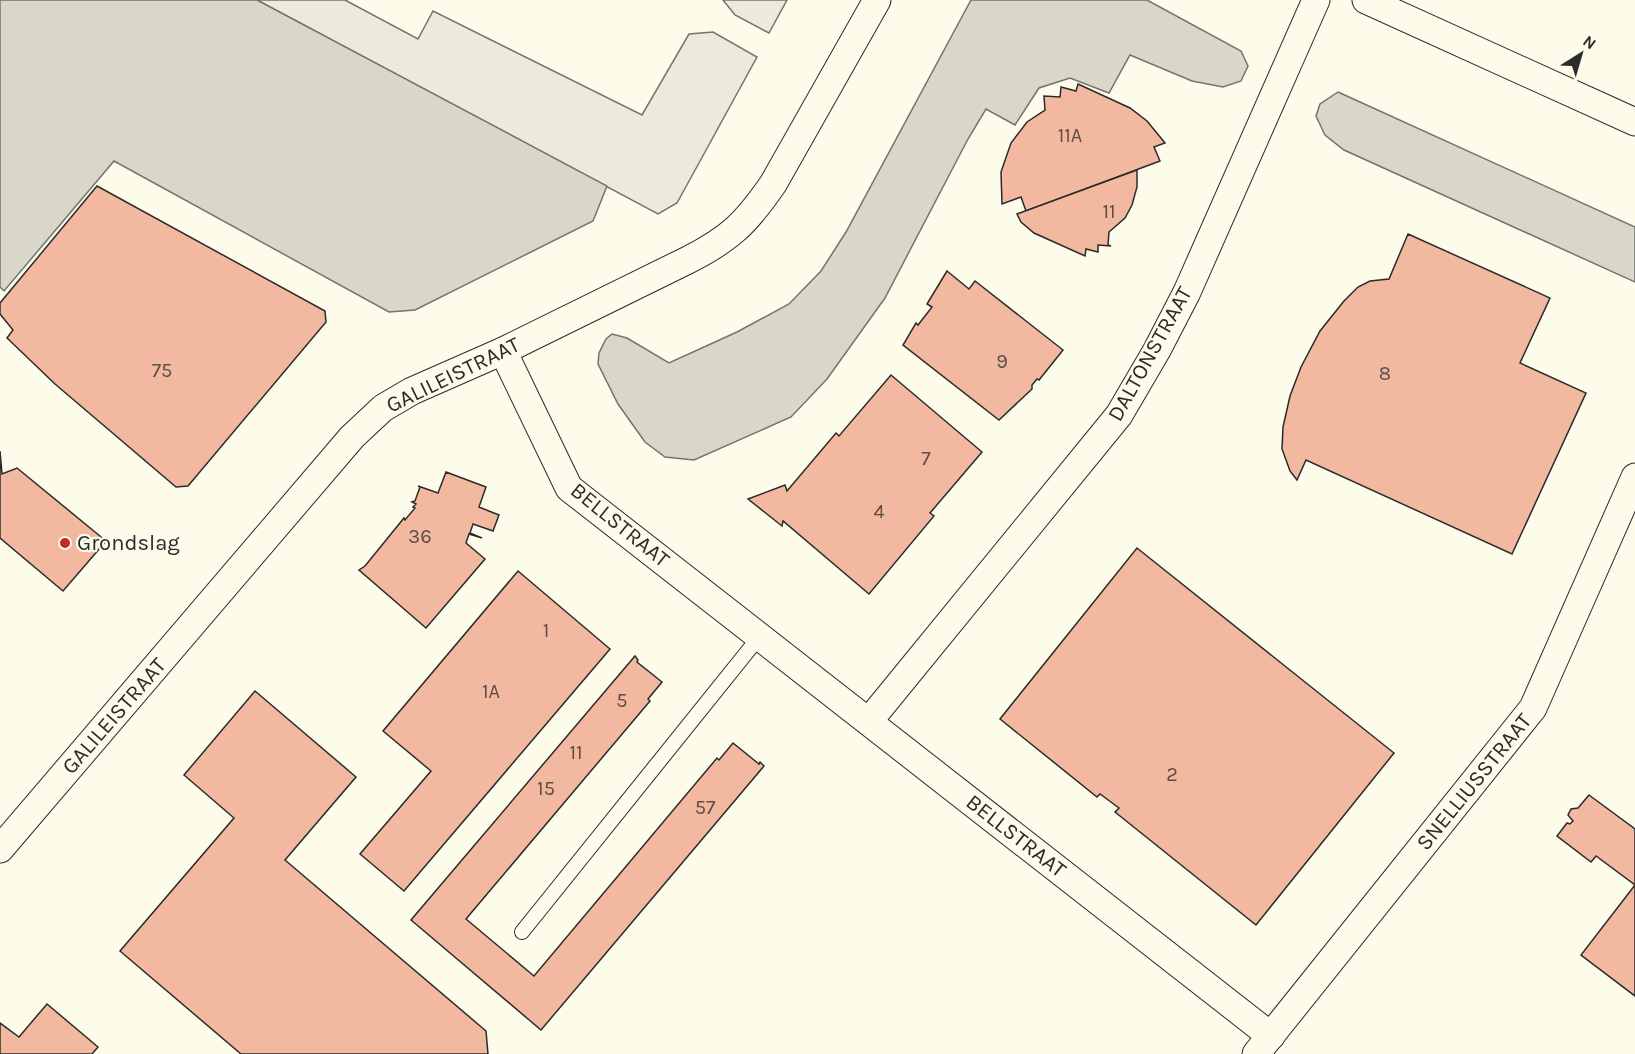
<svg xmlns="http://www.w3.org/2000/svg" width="1635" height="1054" font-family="Karla,sans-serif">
<rect width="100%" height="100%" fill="#fdfbea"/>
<g fill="#ecebdb" stroke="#74746e" stroke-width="1.5">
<polygon points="257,0 345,0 418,39 433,11 642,115 689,34 713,32 757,57 677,203 658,214"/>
<polygon points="723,0 787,0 769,33 735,15"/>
</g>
<g fill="#d8d7c9" stroke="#74746e" stroke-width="1.5">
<polygon points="0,0 257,0 607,186 593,221 415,310 389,312 114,161 4,291 0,287"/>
<polygon points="971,0 1147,0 1241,51 1248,66 1241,81 1223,87 1192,81 1130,55 1109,93 1070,78 1039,88 1015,125 986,109 968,139 885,298 827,379 791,417 694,460 665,457 645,442 618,404 598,364 599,353 606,339 612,334 627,338 669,363 737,332 789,304 821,271 846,232"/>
<polygon points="1338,92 1635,227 1635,282 1344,150 1325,135 1316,116 1320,104"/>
</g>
<g fill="#f2b8a0" stroke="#2b2b2b" stroke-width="1.5">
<polygon points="1078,84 1130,108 1147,121 1165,143 1154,147 1160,161 1026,211 1021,197 1002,204 1001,172 1011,143 1027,122 1045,110 1044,96 1060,97 1061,87 1076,91"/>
<polygon points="1137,170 1137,187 1132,205 1125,218 1109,232 1108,245 1111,246 1098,245 1098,252 1086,249 1085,256 1034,233 1021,222 1017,214"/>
<polygon points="97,186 325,311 326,322 188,486 176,487 55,384 7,338 13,330 0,314 0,303"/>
<polygon points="1408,234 1550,298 1520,363 1586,393 1512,554 1306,460 1297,480 1290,471 1282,449 1283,427 1290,396 1301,367 1320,331 1344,301 1358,287 1370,281 1389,279"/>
<polygon points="947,271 969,289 975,281 1063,350 1039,380 1037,379 1032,385 1032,389 999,420 903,345 916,323 918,325 932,307 927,304"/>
<polygon points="891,375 982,452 930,513 934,516 869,594 783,521 782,526 748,499 785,485 787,491 836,433 839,436"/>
<polygon points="0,451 2,474 17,468 106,541 63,591 0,538"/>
<polygon points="446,472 486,487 479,507 499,515 493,531 473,524 470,533 482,538 469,534 466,543 485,559 426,628 359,570 365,566 404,518 405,520 415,508 413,507 416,504 412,502 415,501 420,487 418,486 438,493"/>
<polygon points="1137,548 1394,753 1256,925 1115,812 1119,808 1100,794 1097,797 1000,719"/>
<polygon points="518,571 610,649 404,891 360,854 431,771 383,731"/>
<polygon points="635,656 638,660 637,662 662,682 648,699 650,701 466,919 534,976 717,758 719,760 733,743 759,764 760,762 764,766 541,1030 411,920"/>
<polygon points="255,691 356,777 285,860 486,1031 488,1054 241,1054 120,951 234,818 184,775"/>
<polygon points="1589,795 1635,829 1635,996 1581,955 1635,885 1596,856 1591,862 1557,836 1567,823 1570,824 1573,821 1568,815 1571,809 1578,808"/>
<polygon points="47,1004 98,1047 92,1054 0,1054 0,1023 19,1037"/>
</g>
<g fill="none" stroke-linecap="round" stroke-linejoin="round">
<g stroke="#2b2b2b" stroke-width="16">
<polyline id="lane" points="522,932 760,636"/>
</g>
<g stroke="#2b2b2b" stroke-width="29">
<g id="street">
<polyline points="1366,0 1635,122"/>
<polyline points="503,351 569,488 1271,1036"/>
<polyline points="869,721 1119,415 1157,350 1187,292 1316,0"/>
<path d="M0,849L352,437L383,408L412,391L503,351L688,260C731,238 746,223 773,184L877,0"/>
<polyline points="1256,1054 1533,708 1635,477"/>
</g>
</g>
<use href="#lane" stroke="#fdfbea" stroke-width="14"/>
<use href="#street" stroke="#fdfbea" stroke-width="27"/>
</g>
<circle fill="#c62828" stroke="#fdfbea" stroke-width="2" cx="65" cy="543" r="6"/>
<g text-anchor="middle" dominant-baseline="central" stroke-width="4.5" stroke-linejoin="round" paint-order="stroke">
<g font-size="20" fill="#5d4e48">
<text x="1070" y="135">11A</text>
<text x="1109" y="211">11</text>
<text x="1002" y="361">9</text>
<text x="162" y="370">75</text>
<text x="1385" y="373">8</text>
<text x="926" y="458">7</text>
<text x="879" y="511">4</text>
<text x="420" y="536">36</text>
<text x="546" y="630">1</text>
<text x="491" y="691">1A</text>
<text x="622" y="700">5</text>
<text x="576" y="752">11</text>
<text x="1172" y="774">2</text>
<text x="546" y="788">15</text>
<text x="705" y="807">57</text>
</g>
<g font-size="22" fill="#2b2b2b" stroke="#fdfbea">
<text transform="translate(1150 354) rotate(-61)">DALTONSTRAAT</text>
<text transform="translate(453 375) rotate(-26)">GALILEISTRAAT</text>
<text transform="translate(620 525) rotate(39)">BELLSTRAAT</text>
<text transform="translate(114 716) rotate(-49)">GALILEISTRAAT</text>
<text transform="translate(1474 782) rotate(-51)">SNELLIUSSTRAAT</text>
<text transform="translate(1016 836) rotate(38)">BELLSTRAAT</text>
</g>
<g font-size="22" fill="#2b2b2b" stroke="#fdfbea" text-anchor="start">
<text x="77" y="543">Grondslag</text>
</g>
</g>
<g transform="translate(1581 54) rotate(37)" stroke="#fdfbea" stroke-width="4.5" paint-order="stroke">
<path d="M0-4.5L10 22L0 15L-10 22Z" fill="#2b2b2b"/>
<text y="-9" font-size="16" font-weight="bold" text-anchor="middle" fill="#2b2b2b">N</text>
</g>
</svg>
